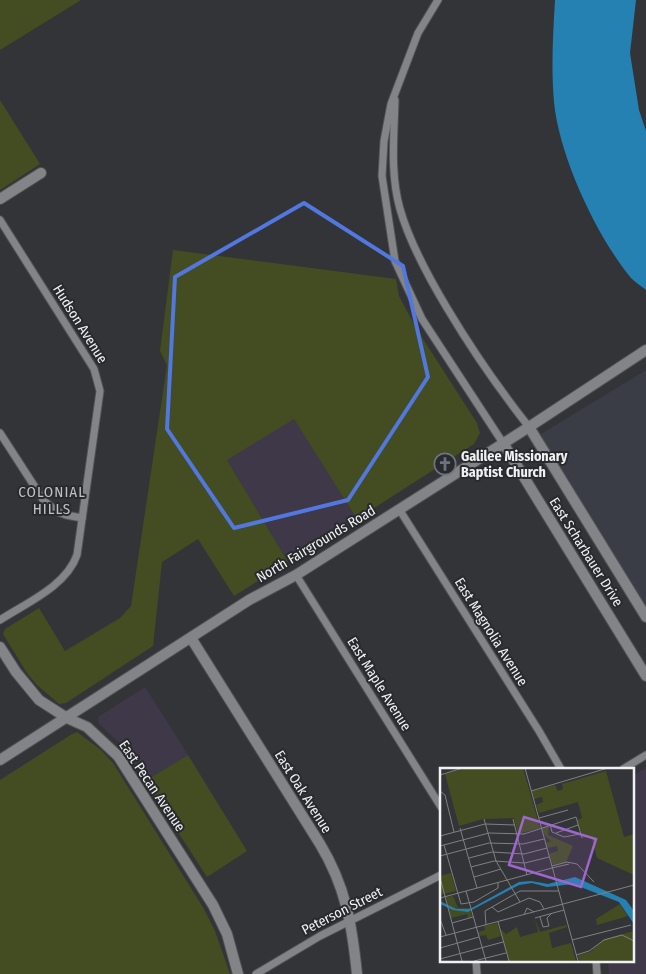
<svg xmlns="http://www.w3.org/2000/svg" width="646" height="974" font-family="'Fira Sans Condensed',sans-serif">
<rect width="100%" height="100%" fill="#333437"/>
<g fill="#3e3849">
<polygon points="294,418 357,519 288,562 227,460"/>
<polygon points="145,687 188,755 145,781 121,744 99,724 98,717"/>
</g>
<polygon fill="#3a3d46" points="646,370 646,607 542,441 541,434"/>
<polygon fill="#3f3849" points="646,768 646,974 609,974 608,960 632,960 632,776"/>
<g fill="#434d21">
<polygon points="0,0 81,0 0,50"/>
<polygon points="0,100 40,164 0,190"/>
<polygon points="173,250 396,279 399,296 416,328 477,423 480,433 474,444 357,519 294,419 227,460 288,562 234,596 198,539 162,562 153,646 66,703 59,704 37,685 27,673 3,634 5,629 39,608 65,651 120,618 131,606 167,365 160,351"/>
<polygon points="77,732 101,750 113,763 204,909 215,931 230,974 0,974 0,780 72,734"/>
<polygon points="188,755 247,851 207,877 145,781"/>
</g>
<path fill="#2481b2" d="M555,0H636L630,53L639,110L646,131V290C641,286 635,282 631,278C597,237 559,156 554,102C551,68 553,34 555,0Z"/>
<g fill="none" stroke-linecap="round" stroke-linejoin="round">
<g stroke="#525355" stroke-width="9">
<g id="street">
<polyline points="438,0 418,33 391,104 384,141 382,176 395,261 422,319 503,443"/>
<path d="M395,100C394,137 390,174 400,209C410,244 429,278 447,308C472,350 499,389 529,427"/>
<path d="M0,220L94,369L100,391L77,555C66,586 28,602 0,620"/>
<polyline points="0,433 44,501 58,512 66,515 82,518"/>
<polyline points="399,509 539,731 561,769"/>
<polyline points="296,575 441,807"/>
<polyline points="623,769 646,755"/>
<polyline points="476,960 477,974"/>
<polyline points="596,960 597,974"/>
<polyline points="256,974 320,936 441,875"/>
</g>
</g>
<g stroke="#525355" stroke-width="12">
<g id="secondary">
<polyline points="0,199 41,173"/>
<polyline points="529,427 646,617"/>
<polyline points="503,443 646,676"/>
<path d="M191,638L320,844C346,887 352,925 357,974"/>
<polyline points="0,647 16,672 39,700 67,718 87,727 118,756 213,905 227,934 238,974"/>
<polyline points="0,760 249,600 296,575 529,427 646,350"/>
</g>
</g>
<use href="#street" stroke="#838488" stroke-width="7"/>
<use href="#secondary" stroke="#838488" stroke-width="10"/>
</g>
<path fill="none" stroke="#5277df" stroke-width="4" stroke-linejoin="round" d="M304,203L403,266L428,377L348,500L234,528L167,429L175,277Z"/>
<defs>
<g id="church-ring" transform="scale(1.125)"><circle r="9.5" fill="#292a2d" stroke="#6b7280" stroke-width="1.5"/><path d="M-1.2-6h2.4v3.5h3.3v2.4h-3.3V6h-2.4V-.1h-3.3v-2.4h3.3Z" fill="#6b7280"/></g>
</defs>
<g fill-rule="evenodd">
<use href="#church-ring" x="445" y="464"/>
</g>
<g text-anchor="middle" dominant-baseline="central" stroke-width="4" stroke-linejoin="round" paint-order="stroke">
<g font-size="14" fill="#f0f1f3" stroke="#292a2d">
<text transform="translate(80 324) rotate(58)">Hudson Avenue</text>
<text transform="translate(316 544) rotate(-31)">North Fairgrounds Road</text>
<text transform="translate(586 552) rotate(58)">East Scharbauer Drive</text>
<text transform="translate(491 632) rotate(58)">East Magnolia Avenue</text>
<text transform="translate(379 684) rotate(58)">East Maple Avenue</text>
<text transform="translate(152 786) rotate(56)">East Pecan Avenue</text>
<text transform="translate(303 792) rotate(58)">East Oak Avenue</text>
<text transform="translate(342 911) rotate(-27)">Peterson Street</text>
</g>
<g font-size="14" font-weight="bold" fill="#f0f1f3" stroke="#292a2d" text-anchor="start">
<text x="461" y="456">Galilee Missionary<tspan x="461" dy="16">Baptist Church</tspan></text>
</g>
<g font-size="15" letter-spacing="1" fill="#bfc0c4" stroke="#292a2d">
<text x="52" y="492">COLONIAL<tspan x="52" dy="17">HILLS</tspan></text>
</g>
</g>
<g transform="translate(440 768)">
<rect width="194" height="194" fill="#333437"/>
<path d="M27,0H83L100,60L78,66L74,50L43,51L19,58L5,6ZM166,3L184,69L194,66V107L157,90L151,68L143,70L137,52L142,50L138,34L99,45L96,37L103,34L102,29L94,31L92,23L115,17L118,23L123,21L122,16ZM109,57L108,67L133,78L126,94L113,97L109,86L118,83L117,78L108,80L106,75L111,73L105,68L102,60ZM11,105L16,123L0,127V108ZM13,128L18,140H30L32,149L28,150L27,146L11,150L6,129ZM180,136L188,148L157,157L156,151ZM95,151L100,164L126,157L127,159L109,165L112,180L131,175L136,193H69L60,161L66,166L77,159L80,169L98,164ZM57,155L61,168L48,172L46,167L39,168L38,164L45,162L44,158ZM194,163V193H139L138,187L150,184L164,171Z" fill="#434d21"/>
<path d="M135,109L186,132L194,143V156L179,134L133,116L107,119L92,115L79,117L28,144L13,142L0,136V133L16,141H30L79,114L91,113L108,116Z" fill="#2481b2"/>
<path fill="none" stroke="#7f8082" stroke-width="1" d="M85,0L138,193M0,7L23,0M0,23L5,27L14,64M91,23L168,0M99,50L128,42M44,51L56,93L80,134M73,51L87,107M110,56L112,64L124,69L140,66M20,60L37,120M116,65L138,57M0,68L45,56L75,57M4,77L21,136L34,134L58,120V115M0,78L49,65L84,66L136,49L142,70M0,88L49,75L83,76L104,71M29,90L52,84L84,86L107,80M112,98L127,94L137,96L154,114M31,99L54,93L85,95L109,89M112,100L129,96M34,109L61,101M1,113L22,193M26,123L46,193M0,130L112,100M52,139L58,144L89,130L100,134L104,141M84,147L87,140L94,144M100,149L103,159L109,158L107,150L112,145M95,150L124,142M0,151L6,167M58,154L69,193M12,155L33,149M46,157L45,143L80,123H119M0,169L194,117M132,172L191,157M0,180L39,169M136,187L149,183L164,172L182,167L194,173M0,191L63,174M34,193L66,185"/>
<path fill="#9e67cf" fill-opacity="0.15" stroke="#9e67cf" stroke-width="2.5" d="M84,49L156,71L141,119L69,97Z"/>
<rect width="194" height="194" fill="none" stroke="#f0f1f3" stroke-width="2.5"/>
</g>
</svg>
